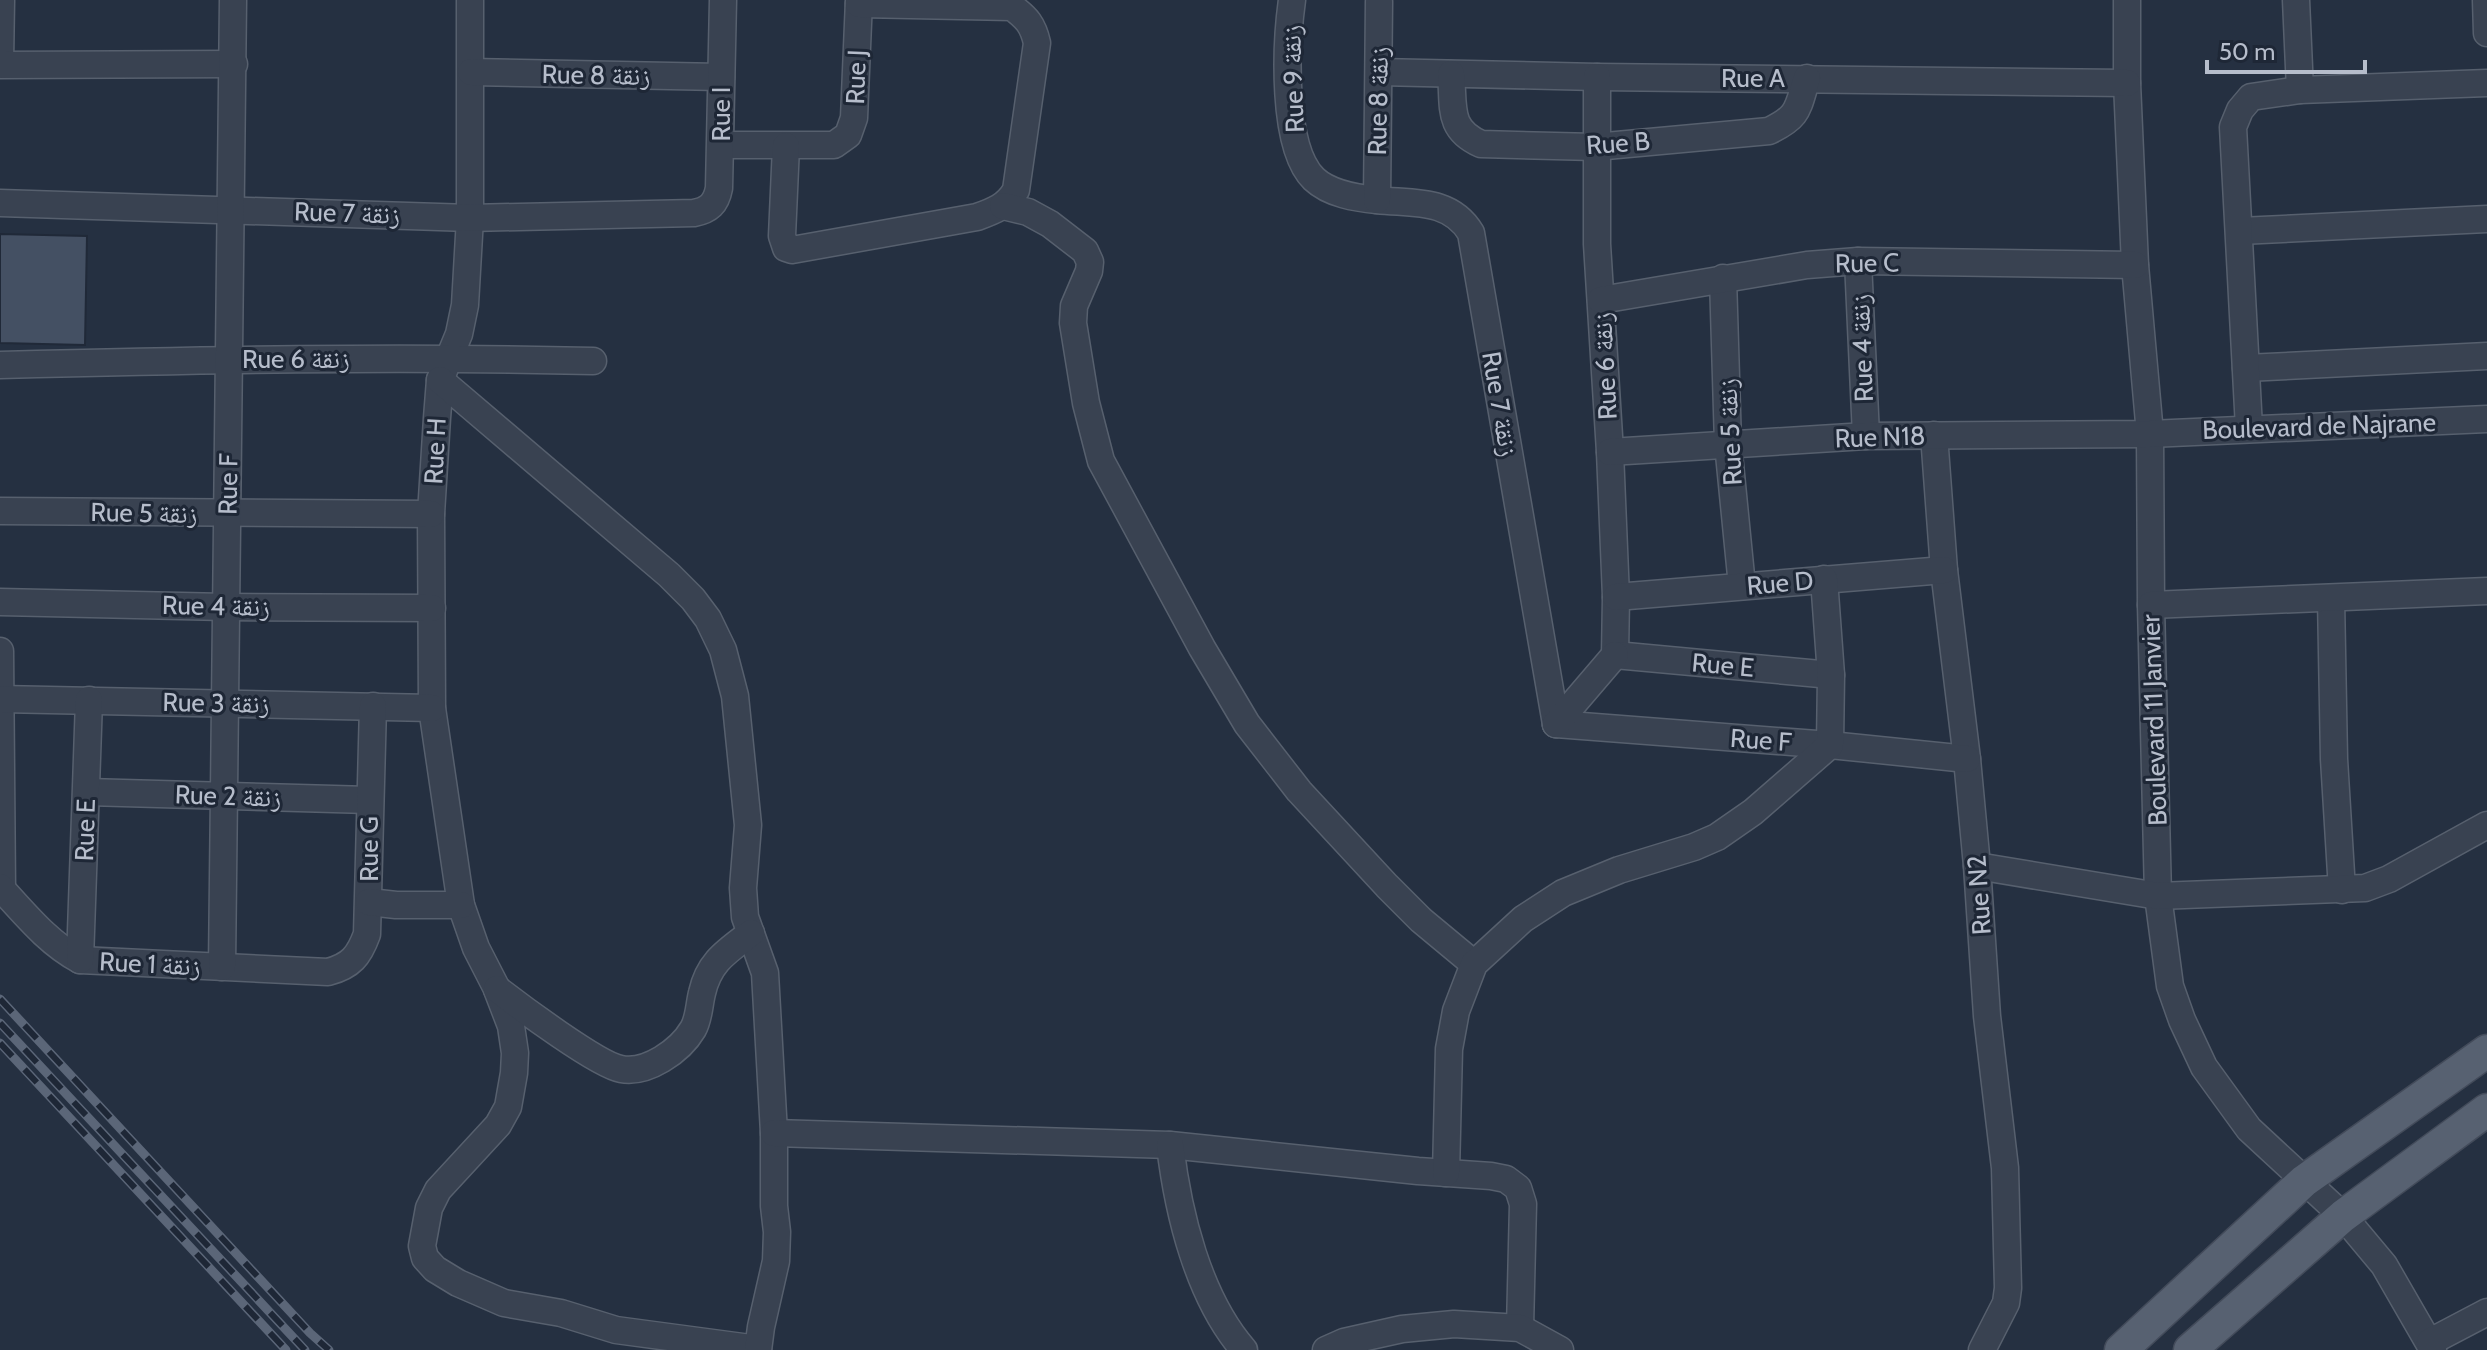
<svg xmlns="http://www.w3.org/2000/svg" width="2487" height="1350" font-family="Cabin,'Noto Naskh Arabic',sans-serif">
<rect width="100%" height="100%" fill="#253041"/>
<polygon fill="#445063" stroke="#202938" stroke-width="2" points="0,234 87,236 85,345 0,343"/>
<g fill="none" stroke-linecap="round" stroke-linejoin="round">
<g stroke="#57606e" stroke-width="29">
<g id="minor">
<polyline points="470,0 470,218 465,305 459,334 440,380 437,418 431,514 432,708 461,905 476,948 496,987 511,1026 515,1053 514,1073 508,1107 498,1125 438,1190 429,1208 422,1246 425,1258 435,1269 458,1283 504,1303 561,1313 616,1330 758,1349"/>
<path d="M1292,0C1286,43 1281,147 1314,179C1330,194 1356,198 1377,200C1412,204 1450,198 1471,233L1556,724"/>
<polyline points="2127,0 2127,83 2135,265 2150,434 2151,605 2158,896 2170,986 2182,1020 2204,1067 2249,1129 2343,1216 2384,1265 2433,1350"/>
<polyline points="2296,0 2300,90"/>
<polyline points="2486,0 2487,33"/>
<polyline points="0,63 1,0"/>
<polyline points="0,65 234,64"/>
<polyline points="471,72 721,77"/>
<polyline points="1379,72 1597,77 2127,83"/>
<path d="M1451,74C1454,107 1447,129 1481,144L1595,147L1769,131C1800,116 1797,109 1807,78"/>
<polyline points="1597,77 1597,244 1610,452 1616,597 1615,655"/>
<polyline points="721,145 834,145 848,135 854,118 859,0"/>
<path d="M786,146L782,236L786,248L792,250L977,217C994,211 1007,206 1016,190L1037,43C1033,25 1027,18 1012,7L859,4"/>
<polyline points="1377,200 1379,2"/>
<path d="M0,203L470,218L694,213C709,210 716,204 719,188L723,0"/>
<polyline points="1003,206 1028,212 1050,224 1085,251 1090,262 1089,271 1074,306 1073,323 1086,403 1101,461 1202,648 1247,724 1299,791 1387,886 1421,920 1474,964"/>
<polyline points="2240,231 2487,219"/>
<polyline points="1858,261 1866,436"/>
<polyline points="1723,278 1728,444 1742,586"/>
<polyline points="1601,300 1807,265 1858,261 2135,265"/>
<path d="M0,365C198,360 395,356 593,361"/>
<polyline points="2246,368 2487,356"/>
<polyline points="440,380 669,575 693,599 708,619 723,650 735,696 748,825 743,888 745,917 765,973 774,1133 774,1206 777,1232 776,1261 761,1327 758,1350"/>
<polyline points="2249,428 2233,127 2240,110 2251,97 2300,90 2487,83"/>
<polyline points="1934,435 1944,570 1967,759 1977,866 1987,1016 2005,1168 2008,1288 2006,1303 1982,1350"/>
<polyline points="1610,452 1866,436 2150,434 2487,419"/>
<polyline points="0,511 431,514"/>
<polyline points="1616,597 1944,570"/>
<polyline points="2331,598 2334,759 2342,890"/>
<polyline points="0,602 226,607 432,608"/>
<polyline points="2151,605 2487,591"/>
<polyline points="0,651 2,890"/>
<polyline points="1615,655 1831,675"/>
<polyline points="0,699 432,708"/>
<polyline points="1556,724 1830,745 1967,759"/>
<polyline points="1556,724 1615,655"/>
<polyline points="87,792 369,800"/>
<polyline points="1977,866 2158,896 2365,888 2389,879 2487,825"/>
<path d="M0,887C25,914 48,943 80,960L328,972C351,966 359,956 367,934L373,706"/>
<polyline points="369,902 396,905 461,905"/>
<polyline points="80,960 89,700"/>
<polyline points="222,967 233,0"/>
<path d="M497,989C519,1006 598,1065 621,1069C647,1074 680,1051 693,1029C699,1019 699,1005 702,993C709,962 726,952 751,933"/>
<polyline points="774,1133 1170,1145 1418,1171 1491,1176 1506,1179 1518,1188 1523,1204 1520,1328"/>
<path d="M1170,1145C1178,1213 1198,1297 1244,1350"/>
<polyline points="1446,1173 1449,1049 1456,1011 1474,964 1523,919 1563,893 1619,870 1694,847 1717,837 1753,812 1830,745 1831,675 1824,579"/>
<polyline points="2430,1342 2487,1312"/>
<polyline points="1326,1350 1344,1342 1402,1329 1454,1324 1520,1328 1560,1350"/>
</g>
</g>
<g stroke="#434b5a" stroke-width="35">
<g id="major">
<polyline points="2121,1350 2304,1181 2487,1051"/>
<polyline points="2190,1350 2343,1216 2487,1110"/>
</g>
</g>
<use href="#minor" stroke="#394251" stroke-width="26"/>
<use href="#major" stroke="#576171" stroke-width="32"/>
<g stroke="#5b6678" stroke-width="9">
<g id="rail">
<polyline points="0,999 310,1333 329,1350"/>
<polyline points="0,1023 305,1350"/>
<polyline points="0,1043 286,1350"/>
</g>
</g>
<use href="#rail" stroke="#1e2736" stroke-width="6" stroke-dasharray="18" stroke-linecap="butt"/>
</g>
<g text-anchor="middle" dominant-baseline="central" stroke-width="6" stroke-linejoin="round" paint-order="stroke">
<g font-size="26" fill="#b6bdcb" stroke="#1e2736">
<text transform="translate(596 75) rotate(1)">Rue 8 زنقة</text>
<text transform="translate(856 77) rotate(-88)">Rue J</text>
<text x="1753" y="78">Rue A</text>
<text transform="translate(1293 79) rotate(-92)">Rue 9 زنقة</text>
<text transform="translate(1378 101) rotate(-89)">Rue 8 زنقة</text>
<text transform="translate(721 114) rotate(-90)">Rue I</text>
<text transform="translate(1618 143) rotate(-4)">Rue B</text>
<text transform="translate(347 213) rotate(2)">Rue 7 زنقة</text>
<text transform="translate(1867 263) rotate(-1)">Rue C</text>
<text transform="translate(1862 348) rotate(-92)">Rue 4 زنقة</text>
<text x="296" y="359">Rue 6 زنقة</text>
<text transform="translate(1605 366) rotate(-93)">Rue 6 زنقة</text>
<text transform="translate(1500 404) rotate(80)">Rue 7 زنقة</text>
<text transform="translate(2319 426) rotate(-2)">Boulevard de Najrane</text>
<text transform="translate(1730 432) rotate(-93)">Rue 5 زنقة</text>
<text transform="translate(1880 437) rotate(-2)">Rue N18</text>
<text transform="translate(435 451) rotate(-87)">Rue H</text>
<text transform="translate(228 484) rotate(-89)">Rue F</text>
<text transform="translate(144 513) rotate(1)">Rue 5 زنقة</text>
<text transform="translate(1780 583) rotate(-5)">Rue D</text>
<text transform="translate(216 606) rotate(1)">Rue 4 زنقة</text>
<text transform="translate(1723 665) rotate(5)">Rue E</text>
<text transform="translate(216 703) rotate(1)">Rue 3 زنقة</text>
<text transform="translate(2154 720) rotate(-92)">Boulevard 11 Janvier</text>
<text transform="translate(1761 740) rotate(4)">Rue F</text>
<text transform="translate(228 796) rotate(2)">Rue 2 زنقة</text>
<text transform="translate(85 830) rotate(-88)">Rue E</text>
<text transform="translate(369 849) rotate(-90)">Rue G</text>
<text transform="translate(1979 895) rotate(-94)">Rue N2</text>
<text transform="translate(150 964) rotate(3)">Rue 1 زنقة</text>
</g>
</g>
<path d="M2207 60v12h158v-12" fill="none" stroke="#b6bdcb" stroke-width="4"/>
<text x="2219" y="60" font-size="24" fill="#b6bdcb" stroke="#1e2736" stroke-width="6" paint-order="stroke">50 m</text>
</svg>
